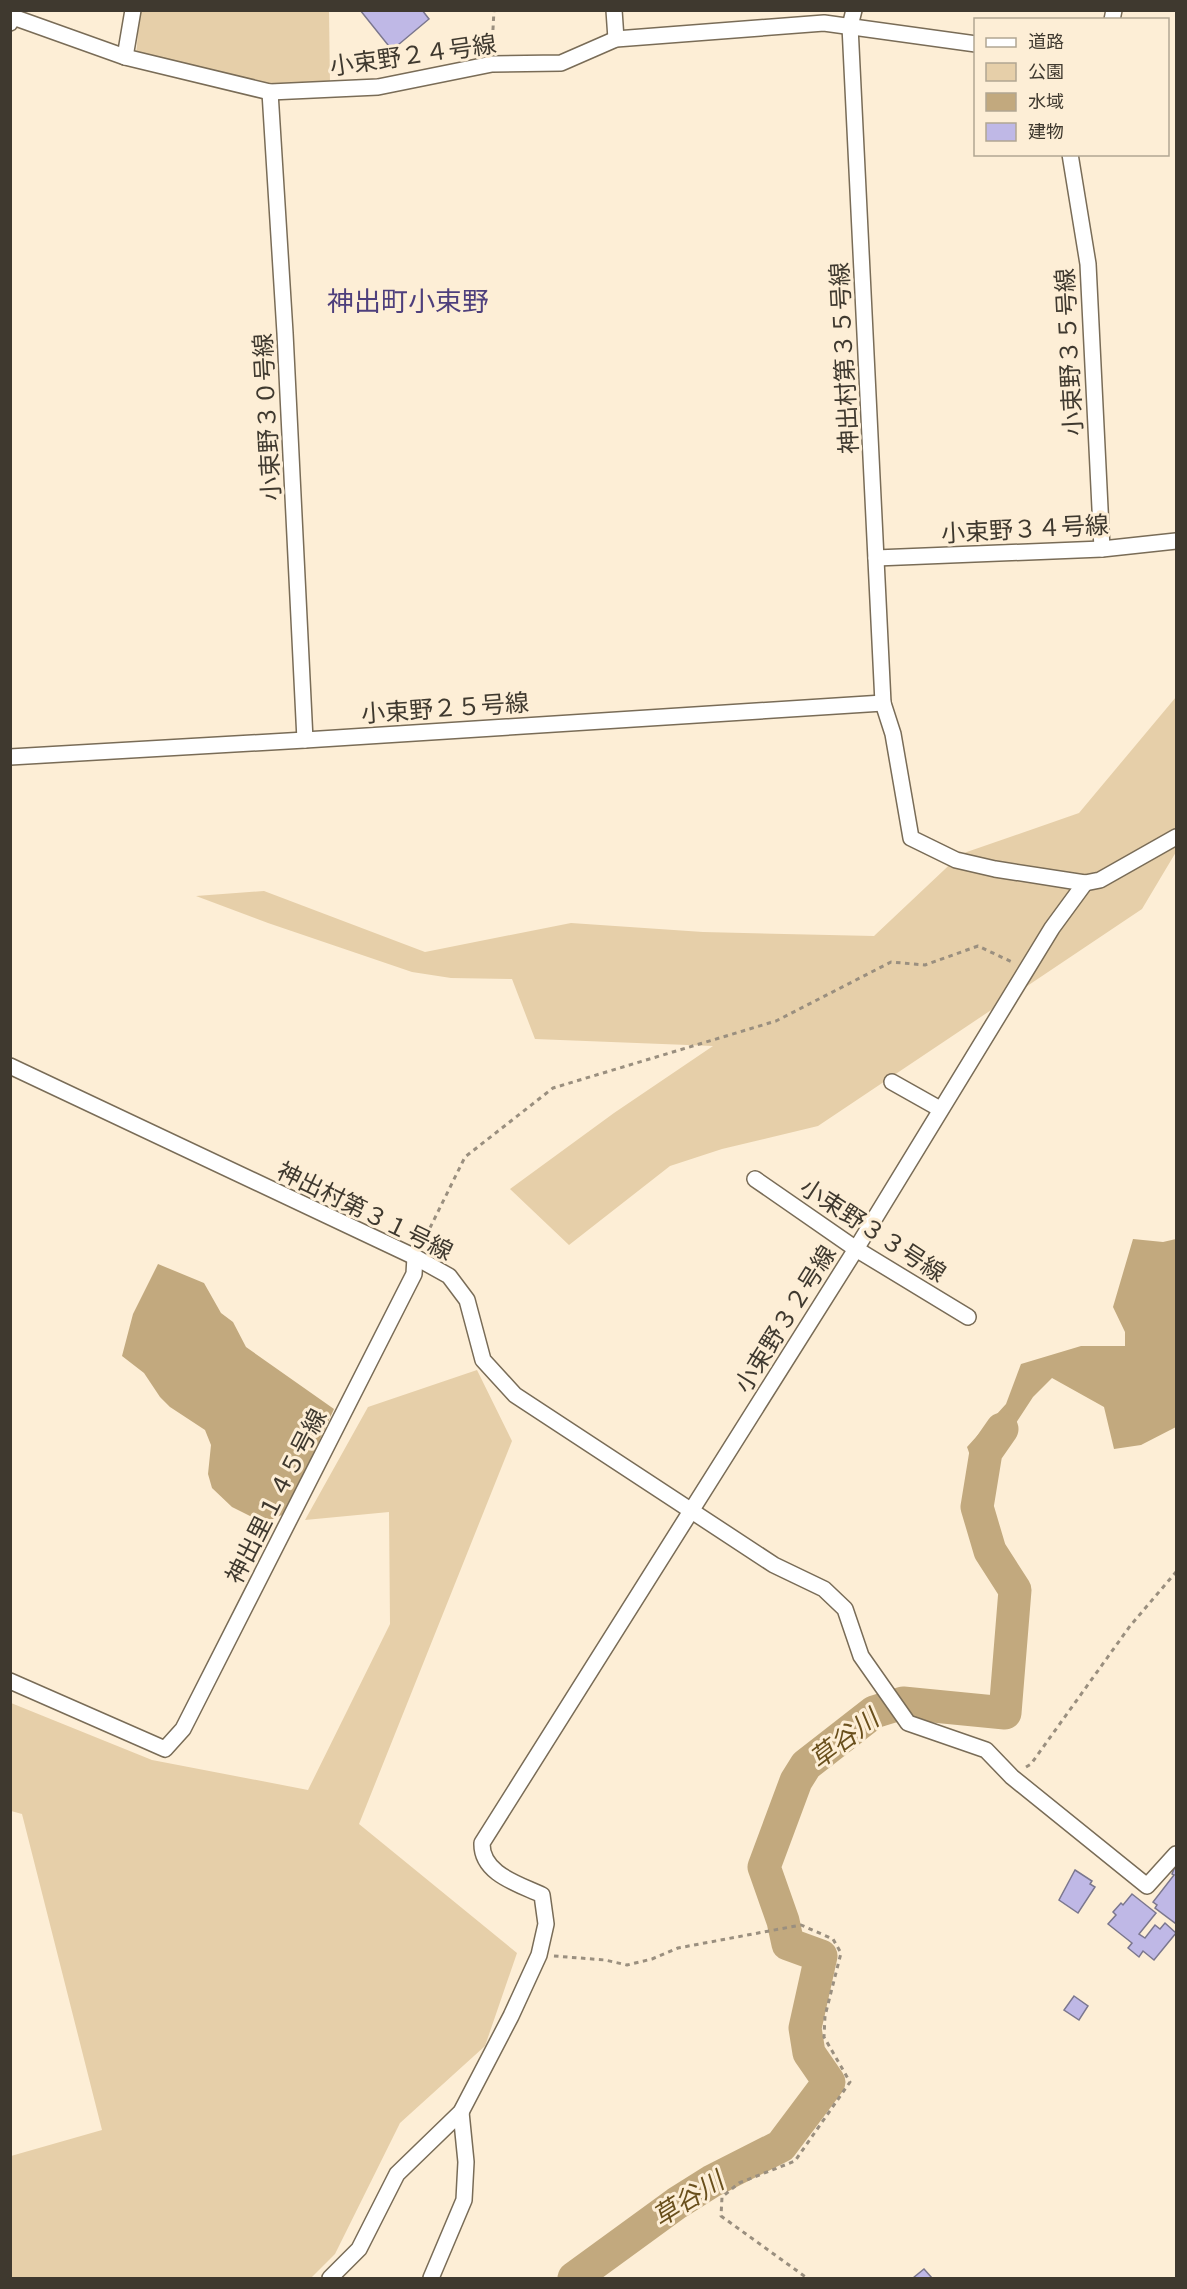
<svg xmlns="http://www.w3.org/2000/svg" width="1187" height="2289" font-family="'Zilla Slab','Noto Sans JP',serif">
<rect width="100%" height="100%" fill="#fdeed6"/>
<g fill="#e6cfa9">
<polygon points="140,11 329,11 330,85 269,87 136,55"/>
<polygon points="1176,697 1176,852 1142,909 818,1126 722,1149 670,1166 569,1245 510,1189 614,1113 713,1046 535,1039 512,979 451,978 412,972 268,923 196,896 264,891 425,952 571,923 703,932 874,936 961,854 1079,813"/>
<polygon points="477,1370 512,1441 359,1824 517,1953 485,2046 400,2123 335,2254 311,2278 11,2278 11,2156 102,2130 22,1814 11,1811 11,1703 152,1760 308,1790 390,1624 389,1512 305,1520 368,1407"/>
</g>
<g fill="#c2a97e">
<polygon points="1133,1239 1163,1242 1176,1239 1176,1427 1141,1445 1114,1449 1104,1407 1052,1378 1033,1397 988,1466 976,1472 967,1447 1006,1404 1021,1364 1081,1346 1125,1346 1125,1332 1113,1307"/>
<polygon points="158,1264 204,1283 221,1313 233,1322 246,1347 334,1409 286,1513 273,1519 258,1520 232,1507 212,1488 208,1474 211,1445 205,1430 170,1407 160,1397 144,1373 122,1356 133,1314"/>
</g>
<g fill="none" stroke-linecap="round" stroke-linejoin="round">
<polyline stroke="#c2a97e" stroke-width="33" points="574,2278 677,2203 712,2181 781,2146 829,2082 809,2053 805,2028 821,1956 788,1944 783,1921 764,1867 796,1781 806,1765 874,1712 903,1703 1005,1713 1015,1590 990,1551 977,1507 986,1452 1002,1429"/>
</g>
<g fill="#bfb8e6" stroke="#7b778e" stroke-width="1.5">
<polygon points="360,10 422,10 429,19 392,50"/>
<polygon points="1176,1864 1176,1921 1175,1923 1155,1908 1157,1905 1153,1902 1174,1875 1172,1874"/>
<polygon points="1075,1870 1092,1881 1090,1884 1095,1887 1078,1913 1059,1900"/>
<polygon points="1132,1894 1156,1913 1139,1934 1145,1938 1155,1925 1160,1929 1165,1923 1176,1933 1154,1960 1143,1951 1139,1957 1128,1948 1132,1943 1108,1924 1116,1915 1113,1912 1121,1903 1123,1905"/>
<polygon points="1074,1996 1088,2006 1079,2020 1064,2010"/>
<polygon points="924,2269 932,2278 913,2278"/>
</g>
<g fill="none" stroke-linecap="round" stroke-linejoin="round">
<g stroke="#796c57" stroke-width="18">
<g id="minor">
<polyline points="614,10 616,39"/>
<polyline points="854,10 850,26 883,703 893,734 911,838 956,860 995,869 1085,883 1100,880 1176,837"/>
<polyline points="1112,20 1114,10"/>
<polyline points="10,23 13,17 125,57 270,92 378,87 492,64 561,63 616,39 824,23 976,44"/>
<polyline points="125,57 133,10"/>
<polyline points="270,92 285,333 305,740"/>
<polyline points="1070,154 1088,264 1102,549"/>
<polyline points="876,558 1102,549 1176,541"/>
<polyline points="10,757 305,740 883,703"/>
<polyline points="10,1066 415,1257 449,1276 467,1300 483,1360 515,1395 774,1565 824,1589 845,1609 861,1656 908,1723 986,1750 1012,1777 1147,1886 1176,1854"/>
<polyline points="892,1082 940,1109"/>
<polyline points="755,1179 856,1249 968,1317"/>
<polyline points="10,1681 165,1749 183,1729 414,1274 415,1257"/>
<path d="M330,2278L359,2249L397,2174L461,2112L511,2016L539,1955L546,1924L542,1895C519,1884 481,1874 482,1843L856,1249L1052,928L1085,883"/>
<polyline points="431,2278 464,2200 466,2162 461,2112"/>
</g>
</g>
<g stroke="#9a8f7f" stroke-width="3" stroke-dasharray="4.5 4.5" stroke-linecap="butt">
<polyline points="492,48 494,10"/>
<polyline points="422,1244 465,1157 553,1088 776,1021 891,962 925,965 978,946 1012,962"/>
<polyline points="1026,1767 1031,1764 1130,1626 1176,1572"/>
<polyline points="554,1956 605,1960 627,1965 652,1959 678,1948 801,1925 833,1939 841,1953 825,2016 824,2037 850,2082 795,2161 739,2183 722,2197 721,2216 807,2278"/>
</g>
<use href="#minor" stroke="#fff" stroke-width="15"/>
</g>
<g text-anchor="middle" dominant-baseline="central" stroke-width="6" stroke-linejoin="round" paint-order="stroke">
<g font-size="24" fill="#3f392f" stroke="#fdeed6">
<text transform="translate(413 55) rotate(-8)">小束野２４号線</text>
<text transform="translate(1069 352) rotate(-93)">小束野３５号線</text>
<text transform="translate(844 358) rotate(-93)">神出村第３５号線</text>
<text transform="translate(267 417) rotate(-93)">小束野３０号線</text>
<text transform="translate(1025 529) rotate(-3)">小束野３４号線</text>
<text transform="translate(445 708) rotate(-4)">小束野２５号線</text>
<text transform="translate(365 1211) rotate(26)">神出村第３１号線</text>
<text transform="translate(873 1230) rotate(33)">小束野３３号線</text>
<text transform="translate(785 1319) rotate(-58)">小束野３２号線</text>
<text transform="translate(276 1496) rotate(-63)">神出里１４５号線</text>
</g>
<g font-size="26" font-style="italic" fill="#694f1c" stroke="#fdeed6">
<text transform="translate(844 1739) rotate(-37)">草谷川</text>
<text transform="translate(688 2199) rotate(-32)">草谷川</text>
</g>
<g font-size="27" fill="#4e3f7c" stroke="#fdeed6">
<text x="408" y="302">神出町小束野</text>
</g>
</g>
<rect width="1187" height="2289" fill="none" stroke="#3f392f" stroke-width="24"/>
<rect x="974" y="18" width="195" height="138" fill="#fdeed6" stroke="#b1a693" stroke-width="1.5"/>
<rect x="986" y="38" width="30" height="9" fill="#ffffff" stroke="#b1a693" stroke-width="1.5"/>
<text x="1028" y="48" font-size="18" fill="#3f392f">道路</text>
<rect x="986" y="63" width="30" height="18" fill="#e6cfa9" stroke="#b1a693" stroke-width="1.5"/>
<text x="1028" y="78" font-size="18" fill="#3f392f">公園</text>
<rect x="986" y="93" width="30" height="18" fill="#c2a97e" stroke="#b1a693" stroke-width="1.5"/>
<text x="1028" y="108" font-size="18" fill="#3f392f">水域</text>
<rect x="986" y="123" width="30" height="18" fill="#bfb8e6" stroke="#b1a693" stroke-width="1.5"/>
<text x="1028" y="138" font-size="18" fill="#3f392f">建物</text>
</svg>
